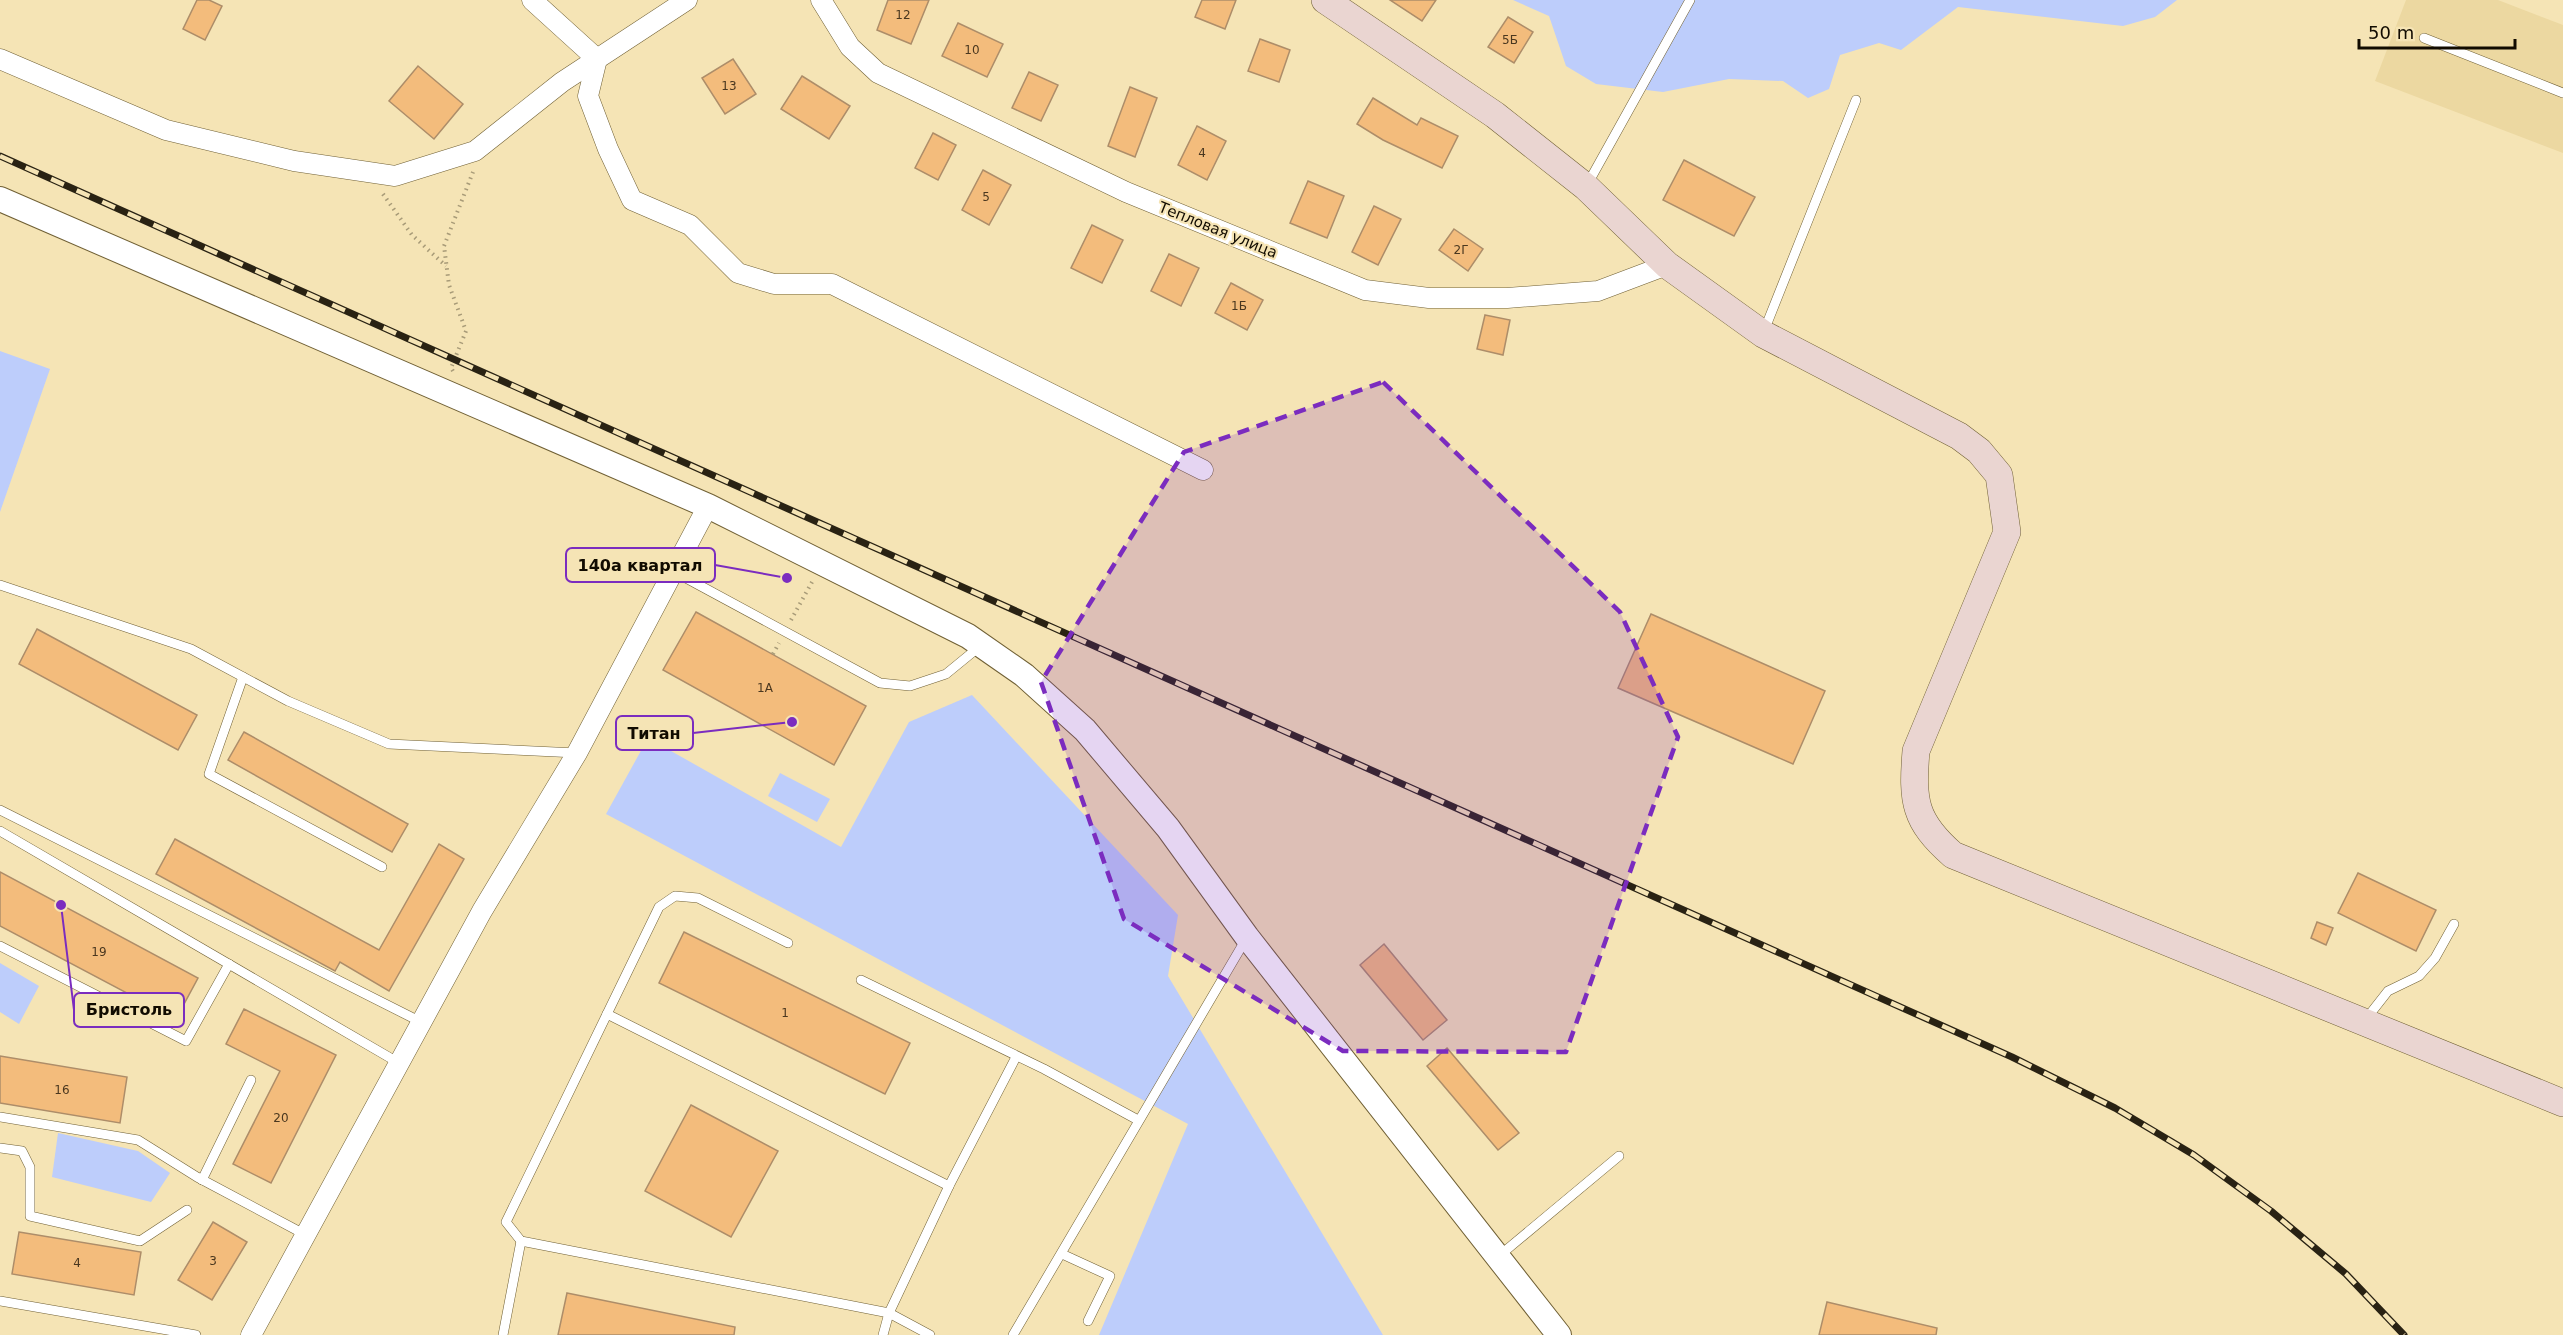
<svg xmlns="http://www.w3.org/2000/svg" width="2563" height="1335" font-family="'DejaVu Sans',sans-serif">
<rect width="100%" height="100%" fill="#f5e4b5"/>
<polygon fill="#ecd8a1" points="2406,0 2498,0 2563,25 2563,153 2375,81"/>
<g fill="#bdcdfb">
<polygon points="1513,0 2177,0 2155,17 2123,26 1958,7 1901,50 1879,43 1840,55 1829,89 1808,98 1783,81 1729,79 1663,92 1596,84 1566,66 1549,16"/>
<polygon points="0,351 50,369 0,512"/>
<polygon points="972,695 1178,915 1168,976 1383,1335 1099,1335 1188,1124 606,814 648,738 841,847 909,722"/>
<polygon points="780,773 830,799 817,822 768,796"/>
<polygon points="0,963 39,986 19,1024 0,1012"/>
<polygon points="58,1133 138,1151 170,1173 151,1202 52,1177"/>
</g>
<g fill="#f3bc7c" stroke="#ad8d69" stroke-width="1.5">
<polygon points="197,0 209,0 222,6 205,40 183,29"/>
<polygon points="888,0 929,0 911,44 877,30"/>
<polygon points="1202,0 1236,0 1225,29 1195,17"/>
<polygon points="1390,0 1436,0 1422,21"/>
<polygon points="1508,17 1533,32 1514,63 1488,47"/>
<polygon points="958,23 1003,44 987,77 942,56"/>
<polygon points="1260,39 1290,50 1279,82 1248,71"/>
<polygon points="733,59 756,94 725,114 702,78"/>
<polygon points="418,66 463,104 434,139 389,101"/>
<polygon points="1029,72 1058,85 1041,121 1012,108"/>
<polygon points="802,76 850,106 829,139 781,109"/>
<polygon points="1130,87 1157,98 1135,157 1108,146"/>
<polygon points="1373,98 1417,125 1421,118 1458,136 1442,168 1383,140 1357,124"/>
<polygon points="1197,126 1226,141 1207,180 1178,165"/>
<polygon points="933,133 956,145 938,180 915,168"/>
<polygon points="1684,160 1755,197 1734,236 1663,200"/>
<polygon points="983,170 1011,185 989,225 962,210"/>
<polygon points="1308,181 1344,196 1327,238 1290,223"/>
<polygon points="1374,206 1401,219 1378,265 1352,252"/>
<polygon points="1092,225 1123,240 1102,283 1071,268"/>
<polygon points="1454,229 1483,249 1468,271 1439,250"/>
<polygon points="1169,254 1199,268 1181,306 1151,291"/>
<polygon points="1231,283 1263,300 1247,330 1215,313"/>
<polygon points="1485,315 1510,320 1503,355 1477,349"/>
<polygon points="696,612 866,706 834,765 663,670"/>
<polygon points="1651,614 1825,691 1793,764 1618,688"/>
<polygon points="37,629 197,715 178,750 19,664"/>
<polygon points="244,732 408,824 392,852 228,760"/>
<polygon points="175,839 379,950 439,844 464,859 389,991 340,962 335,971 156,874"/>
<polygon points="0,872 198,978 176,1019 0,926"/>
<polygon points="2358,873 2436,910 2416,951 2338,913"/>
<polygon points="2317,922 2333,928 2326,945 2311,938"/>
<polygon points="684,932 910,1043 885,1094 659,983"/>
<polygon points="1384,944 1447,1020 1423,1040 1360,965"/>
<polygon points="244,1009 336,1055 271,1183 233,1164 280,1071 226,1044"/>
<polygon points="1447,1048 1519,1133 1498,1150 1427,1066"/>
<polygon points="0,1056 127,1077 120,1123 0,1103"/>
<polygon points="691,1105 778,1151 731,1237 645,1191"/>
<polygon points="213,1222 247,1242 212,1300 178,1280"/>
<polygon points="19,1232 141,1252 134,1295 12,1274"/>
<polygon points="567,1293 735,1327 734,1335 558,1335"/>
<polygon points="1827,1302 1937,1328 1936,1335 1819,1335"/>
</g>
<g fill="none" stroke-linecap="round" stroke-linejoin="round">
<g stroke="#706035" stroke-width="10">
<g id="service">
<polyline points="2424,38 2563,93"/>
<polyline points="1587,185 1690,0"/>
<polyline points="1764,331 1856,100"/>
<polyline points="673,571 880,683 910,686 946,674 979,647"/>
<polyline points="0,585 191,649 288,701 389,744 577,753"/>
<polyline points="243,677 209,774 382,867"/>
<polyline points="0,810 421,1022"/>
<polyline points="0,831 399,1063"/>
<polyline points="788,943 698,898 675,896 659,907 506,1222 521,1241 889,1313 930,1335"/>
<polyline points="0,946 186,1041 229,964"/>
<polyline points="861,980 1044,1069 1138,1120"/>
<polyline points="607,1014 949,1186"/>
<polyline points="2366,1019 2388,991 2419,976 2435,958 2454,924"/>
<polyline points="0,1117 138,1140 197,1177 304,1234"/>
<polyline points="0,1148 22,1151 30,1167 30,1216 140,1241 187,1210"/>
<polyline points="202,1180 251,1080"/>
<polyline points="1062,1254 1110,1276 1088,1321"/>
<polyline points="1499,1256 1619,1156"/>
<polyline points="0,1301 196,1335"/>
<polyline points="503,1335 521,1241"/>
<polyline points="883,1335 889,1313 949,1186 1016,1057"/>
<polyline points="1013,1335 1246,939"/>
</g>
</g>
<g stroke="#706035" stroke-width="21">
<g id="minor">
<polyline points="532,0 597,59 588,96 608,149 632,200 690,225 738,273 774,284 832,284 1203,470"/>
<polyline points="821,0 850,47 878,73 1126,192 1365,290 1429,298 1507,298 1598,291 1667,265"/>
<polyline points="0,59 166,130 294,161 395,176 475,151 562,82 687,0"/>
<polyline points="251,1335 482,911 577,753 708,506"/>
</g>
</g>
<g stroke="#706035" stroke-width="26">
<polyline id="tertiary" points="0,199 708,506 968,636 1024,675 1085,730 1168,828 1247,937 1559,1335"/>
</g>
<g stroke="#706035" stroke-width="28">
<path id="secondary" d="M1325,0L1495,115L1586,187L1667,265L1763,334L1959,436L1979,451L1999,475L2007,532L1916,751C1912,801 1914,821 1953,855L2563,1103"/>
</g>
<g stroke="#a89b78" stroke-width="4" stroke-dasharray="1.5 4.5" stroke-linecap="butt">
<polyline points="383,194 412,235 446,266"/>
<polyline points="453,371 451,368 466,331 449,285 444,246 473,172"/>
<polyline points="791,620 812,582"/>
<polyline points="773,654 779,643"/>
</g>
<use href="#service" stroke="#fff" stroke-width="9"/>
<use href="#minor" stroke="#fff" stroke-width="20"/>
<use href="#tertiary" stroke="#fff" stroke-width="24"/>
<use href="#secondary" stroke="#ead5d1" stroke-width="27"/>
<g stroke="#292213" stroke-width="7">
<polyline id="rail" points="0,156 2012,1057 2115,1108 2194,1155 2271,1211 2346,1274 2404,1335"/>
</g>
<use href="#rail" stroke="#f5e4b5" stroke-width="4.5" stroke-dasharray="14" stroke-linecap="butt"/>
</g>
<path fill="#7b2cbf" fill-opacity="0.2" stroke="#7b2cbf" stroke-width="4.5" stroke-dasharray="12 8" stroke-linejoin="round" d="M1383,382L1620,612L1678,737L1566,1052L1343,1051L1124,919L1041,682L1184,452Z"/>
<g text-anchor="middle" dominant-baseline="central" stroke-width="4.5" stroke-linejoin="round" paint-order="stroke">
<g font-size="12" fill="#4a371f">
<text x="903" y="15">12</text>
<text x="1510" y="40">5Б</text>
<text x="972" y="50">10</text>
<text x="729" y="86">13</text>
<text x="1202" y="153">4</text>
<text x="986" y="197">5</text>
<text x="1461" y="250">2Г</text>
<text x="1239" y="306">1Б</text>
<text x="765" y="688">1А</text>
<text x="99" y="952">19</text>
<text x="785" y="1013">1</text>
<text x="62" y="1090">16</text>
<text x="281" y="1118">20</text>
<text x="213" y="1261">3</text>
<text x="77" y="1263">4</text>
</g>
<g font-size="15" fill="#110b00" stroke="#f5e4b5">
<text transform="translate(1218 230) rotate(22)">Тепловая улица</text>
</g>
</g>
<path fill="none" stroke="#7b2cbf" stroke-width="2" d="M787 578L715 565M792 722L693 733M61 905L74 1010"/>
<g fill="#7b2cbf" stroke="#f5e4b5" stroke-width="2">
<circle cx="787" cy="578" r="6"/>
<circle cx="792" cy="722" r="6"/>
<circle cx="61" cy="905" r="6"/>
</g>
<g fill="#f5e4b5" stroke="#7b2cbf" stroke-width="2">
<rect x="566" y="548" width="149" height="34" rx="6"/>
<rect x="616" y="716" width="77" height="34" rx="6"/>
<rect x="74" y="993" width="110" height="34" rx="6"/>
</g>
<g font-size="16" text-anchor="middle" font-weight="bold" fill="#110b00">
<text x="640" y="571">140а квартал</text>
<text x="654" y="739">Титан</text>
<text x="129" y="1015">Бристоль</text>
</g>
<path d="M2359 39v9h156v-9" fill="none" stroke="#110b00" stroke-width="3"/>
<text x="2368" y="39" font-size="18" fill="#110b00" stroke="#f5e4b5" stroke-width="4.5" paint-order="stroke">50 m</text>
</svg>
